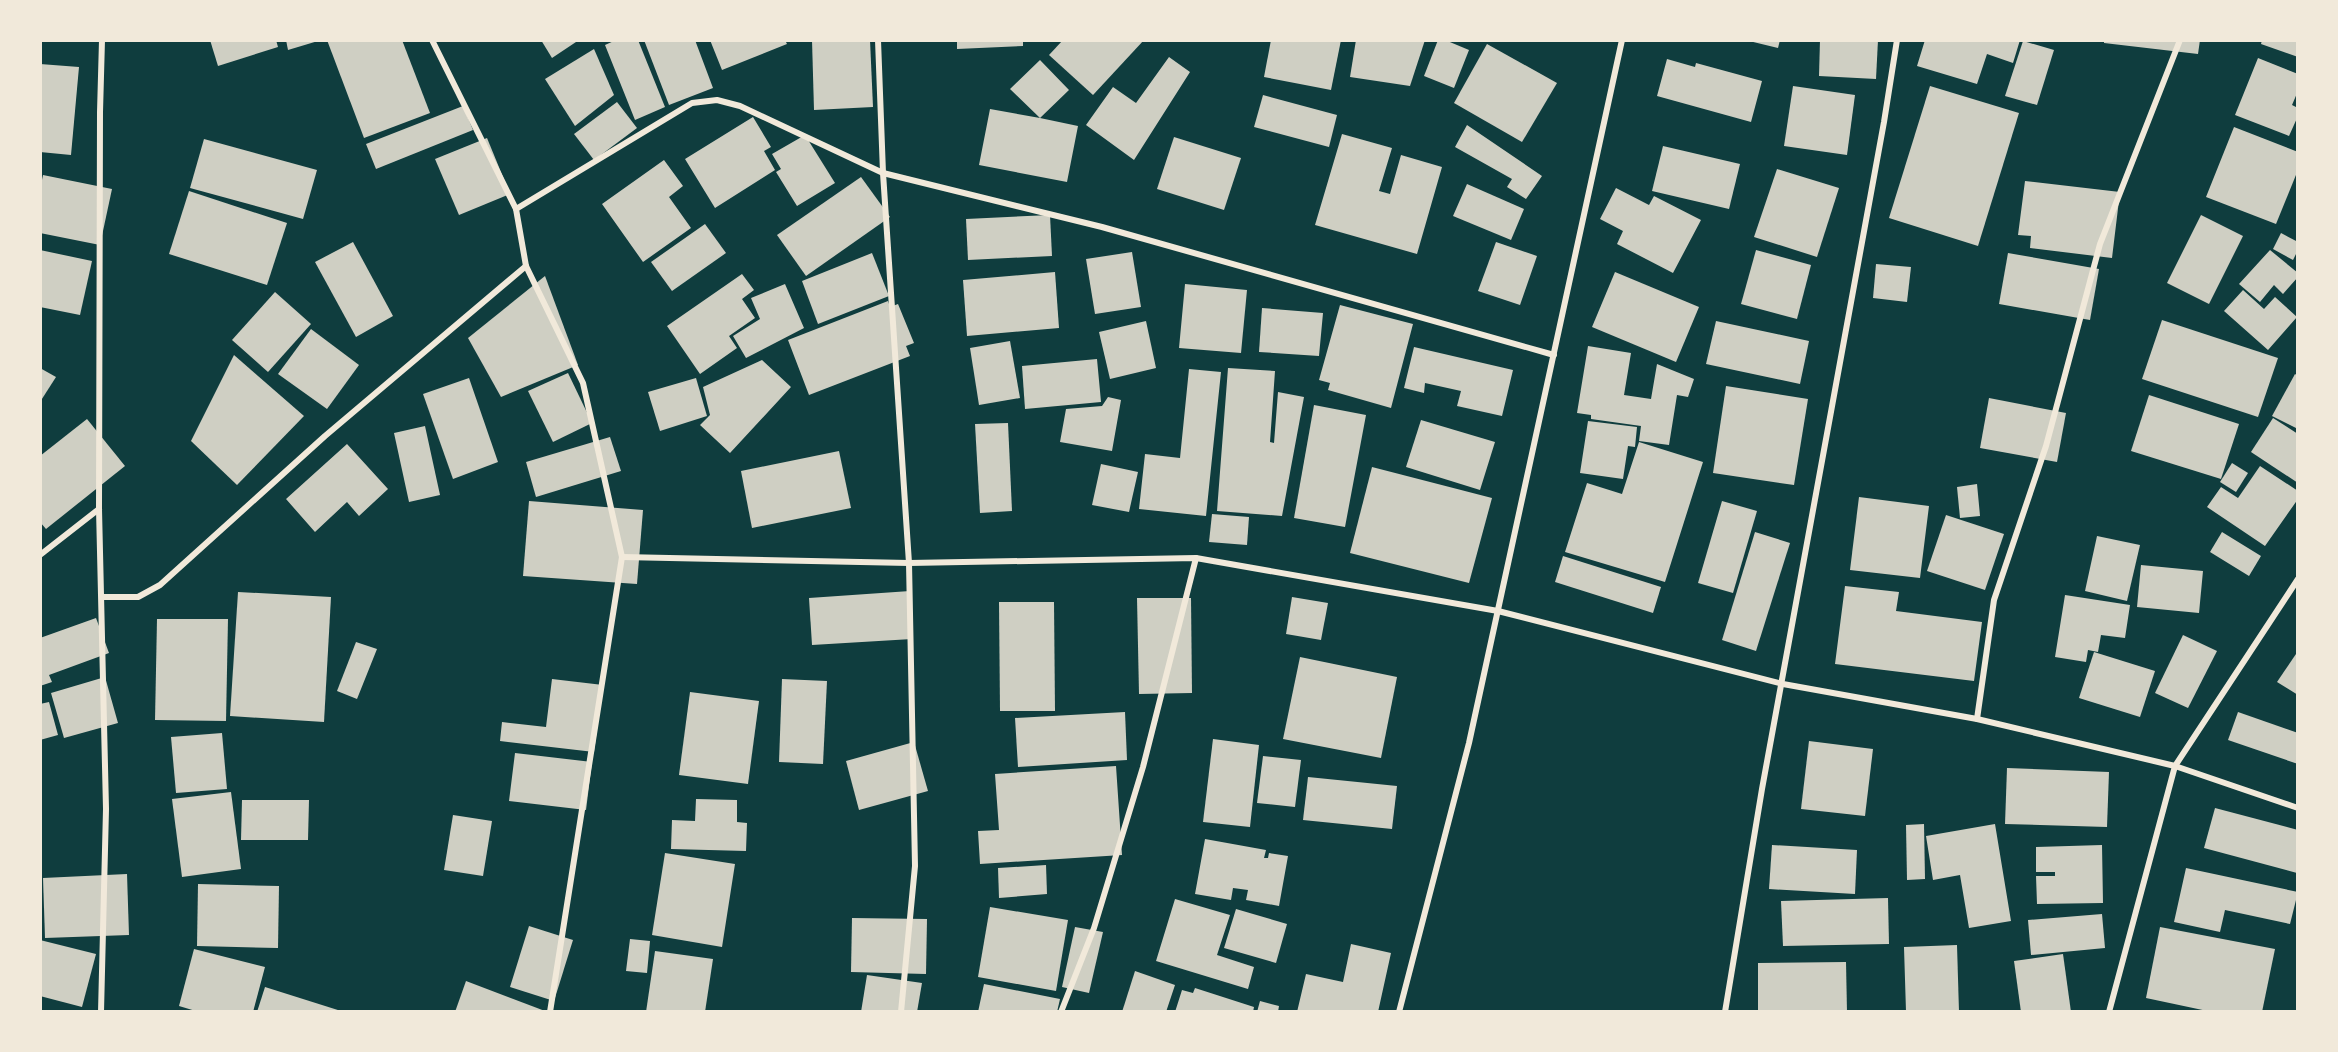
<svg xmlns="http://www.w3.org/2000/svg" width="2338" height="1052" font-family="'Archivo Narrow',sans-serif">
<rect width="100%" height="100%" fill="#0f3d3e"/>
<g fill="#cfcfc3">
<polygon points="210,40 276,40 278,47 218,66"/>
<polygon points="286,40 318,40 318,41 288,50"/>
<polygon points="327,40 402,40 430,113 364,138"/>
<polygon points="541,40 579,40 552,58"/>
<polygon points="616,40 638,40 665,107 635,120 605,45"/>
<polygon points="644,40 695,40 713,88 669,105"/>
<polygon points="710,40 785,40 787,44 722,70"/>
<polygon points="812,40 870,40 873,107 814,110"/>
<polygon points="957,40 1023,40 1023,46 957,49"/>
<polygon points="1063,40 1144,40 1093,95 1049,55"/>
<polygon points="1271,40 1341,40 1331,90 1264,77"/>
<polygon points="1356,40 1425,40 1410,86 1350,77"/>
<polygon points="1438,40 1445,40 1469,50 1454,88 1424,76"/>
<polygon points="1745,40 1780,40 1778,48"/>
<polygon points="1820,40 1878,40 1876,79 1819,76"/>
<polygon points="1925,40 2020,40 2013,63 1987,54 1977,84 1917,66"/>
<polygon points="2104,40 2200,40 2198,54 2104,43"/>
<polygon points="2262,40 2298,40 2298,57 2261,44"/>
<polygon points="2023,41 2054,50 2037,105 2005,96"/>
<polygon points="1487,44 1557,83 1522,142 1454,103"/>
<polygon points="594,49 614,95 575,126 545,79"/>
<polygon points="1169,57 1190,72 1134,160 1086,125 1113,87 1136,103"/>
<polygon points="2258,58 2298,74 2298,91 2292,105 2298,108 2298,116 2289,136 2235,115"/>
<polygon points="1667,59 1695,67 1696,63 1762,81 1751,122 1657,96"/>
<polygon points="1040,60 1069,90 1040,118 1078,126 1067,182 979,165 990,109 1040,118 1010,89"/>
<polygon points="40,64 79,67 71,155 40,152"/>
<polygon points="1793,86 1855,95 1847,155 1784,146"/>
<polygon points="1930,86 2019,113 1978,246 1889,218"/>
<polygon points="1263,95 1337,115 1329,147 1254,127"/>
<polygon points="617,102 637,128 594,160 574,134"/>
<polygon points="463,106 473,130 376,169 366,144"/>
<polygon points="753,117 771,147 764,151 775,170 715,208 685,159"/>
<polygon points="1467,125 1542,176 1526,199 1507,187 1512,179 1455,147"/>
<polygon points="2234,127 2298,152 2298,170 2276,224 2206,197"/>
<polygon points="1342,134 1392,148 1379,191 1390,194 1401,155 1442,167 1417,254 1315,225"/>
<polygon points="805,135 835,183 797,206 776,172 781,169 772,154"/>
<polygon points="1174,137 1241,158 1224,210 1157,189"/>
<polygon points="487,138 510,194 459,215 435,159"/>
<polygon points="204,139 317,170 303,219 190,188"/>
<polygon points="1663,146 1740,164 1729,209 1652,191"/>
<polygon points="664,160 683,186 669,197 691,228 643,262 602,204"/>
<polygon points="1777,169 1839,188 1817,257 1754,237"/>
<polygon points="43,175 112,189 100,245 40,233 40,190"/>
<polygon points="861,177 890,217 806,276 777,235"/>
<polygon points="2025,181 2120,192 2112,258 2030,248 2031,236 2018,235"/>
<polygon points="1467,184 1524,209 1511,240 1453,216"/>
<polygon points="1616,188 1649,205 1654,196 1701,220 1673,273 1617,244 1623,231 1600,219"/>
<polygon points="189,191 287,223 267,285 169,254"/>
<polygon points="1050,215 1052,256 968,260 966,219"/>
<polygon points="2201,215 2243,236 2209,304 2167,283"/>
<polygon points="705,224 726,253 672,291 651,262"/>
<polygon points="2281,233 2298,242 2298,250 2293,260 2273,249"/>
<polygon points="353,242 393,316 356,337 315,262"/>
<polygon points="1496,242 1537,256 1520,305 1478,291"/>
<polygon points="40,250 92,261 80,315 40,307"/>
<polygon points="1756,250 1811,265 1797,319 1741,304"/>
<polygon points="2270,250 2298,273 2298,277 2283,294 2274,285 2260,302 2239,284"/>
<polygon points="1132,252 1141,307 1095,314 1086,259"/>
<polygon points="872,253 889,296 818,324 802,281"/>
<polygon points="2008,253 2099,269 2090,320 1999,304"/>
<polygon points="1876,264 1911,267 1907,302 1873,298"/>
<polygon points="1055,272 1059,328 967,336 963,280"/>
<polygon points="1615,272 1699,307 1676,362 1592,327"/>
<polygon points="742,274 754,290 742,299 755,318 729,336 737,348 700,374 667,326"/>
<polygon points="545,276 578,365 501,397 468,338"/>
<polygon points="785,284 804,328 746,358 733,336 760,319 751,298"/>
<polygon points="1185,284 1247,290 1241,353 1179,348"/>
<polygon points="2243,290 2264,309 2275,297 2297,317 2268,350 2224,311"/>
<polygon points="275,292 311,324 268,372 232,340"/>
<polygon points="888,301 890,307 898,304 914,343 906,346 910,356 809,395 788,340"/>
<polygon points="1340,305 1413,324 1391,408 1328,390 1330,383 1319,380"/>
<polygon points="1262,308 1323,313 1319,356 1259,352"/>
<polygon points="2162,320 2278,358 2258,417 2142,379"/>
<polygon points="1146,321 1156,368 1110,379 1099,332"/>
<polygon points="1716,321 1809,341 1800,384 1706,364"/>
<polygon points="311,329 359,365 327,409 278,374"/>
<polygon points="1010,341 1020,398 979,405 970,348"/>
<polygon points="1588,346 1631,353 1624,395 1651,399 1657,364 1694,379 1688,397 1677,395 1669,445 1639,441 1641,426 1591,419 1591,415 1577,413"/>
<polygon points="1414,347 1513,370 1502,416 1457,406 1461,391 1425,383 1424,393 1404,388"/>
<polygon points="234,355 304,416 237,485 191,441"/>
<polygon points="1097,359 1101,402 1025,409 1022,366"/>
<polygon points="762,360 791,387 730,453 700,425 710,415 703,387"/>
<polygon points="40,368 56,377 40,402"/>
<polygon points="1228,368 1275,371 1270,442 1274,443 1278,392 1304,397 1282,516 1217,511"/>
<polygon points="1189,369 1221,372 1206,516 1139,509 1145,454 1180,458"/>
<polygon points="568,373 592,423 553,442 528,391"/>
<polygon points="2295,374 2298,376 2298,429 2272,416"/>
<polygon points="469,378 498,462 453,479 423,394"/>
<polygon points="696,378 707,416 660,431 648,392"/>
<polygon points="1726,386 1808,399 1794,485 1713,473"/>
<polygon points="2149,395 2239,424 2221,479 2131,451"/>
<polygon points="1108,397 1121,400 1112,451 1060,442 1066,409 1102,406"/>
<polygon points="1989,398 2066,413 2057,462 1980,448"/>
<polygon points="1314,405 1366,415 1345,527 1294,518"/>
<polygon points="2273,418 2298,434 2298,483 2251,452"/>
<polygon points="87,419 125,466 46,529 40,522 40,456"/>
<polygon points="1421,420 1495,442 1480,490 1406,467"/>
<polygon points="1588,421 1637,427 1635,447 1628,446 1623,479 1580,473"/>
<polygon points="1008,423 1012,511 980,513 975,424"/>
<polygon points="425,426 440,495 409,502 394,433"/>
<polygon points="610,437 621,471 536,497 526,462"/>
<polygon points="1639,442 1703,462 1665,582 1565,552 1587,483 1622,494"/>
<polygon points="347,444 388,489 359,516 347,502 315,532 286,499"/>
<polygon points="839,451 851,508 752,528 741,471"/>
<polygon points="2232,463 2248,473 2236,492 2220,482"/>
<polygon points="1101,464 1138,472 1129,512 1092,505"/>
<polygon points="2260,466 2298,491 2298,499 2265,546 2207,507 2221,487 2238,498"/>
<polygon points="1372,467 1492,498 1469,583 1350,553"/>
<polygon points="1977,484 1980,516 1960,518 1957,487"/>
<polygon points="1859,497 1929,506 1920,578 1850,570"/>
<polygon points="529,501 643,510 637,584 523,576"/>
<polygon points="1722,501 1757,511 1733,593 1698,583"/>
<polygon points="1212,514 1249,517 1247,545 1209,542"/>
<polygon points="1946,515 2004,534 1985,590 1927,571"/>
<polygon points="1755,532 1790,543 1756,651 1722,640"/>
<polygon points="2222,532 2261,556 2249,576 2210,552"/>
<polygon points="2097,536 2140,545 2127,601 2085,591"/>
<polygon points="1563,556 1661,587 1653,613 1555,582"/>
<polygon points="2141,565 2203,571 2199,613 2137,607"/>
<polygon points="1845,586 1899,592 1896,611 1982,622 1974,681 1835,664"/>
<polygon points="910,591 912,639 812,645 809,598"/>
<polygon points="238,592 331,597 324,722 230,716"/>
<polygon points="2065,595 2130,605 2125,638 2101,635 2098,652 2088,650 2086,662 2055,657"/>
<polygon points="1292,597 1328,603 1321,640 1286,634"/>
<polygon points="1137,598 1191,598 1192,693 1139,694"/>
<polygon points="999,602 1054,602 1055,711 1000,711"/>
<polygon points="96,618 109,653 49,675 52,682 40,686 40,638"/>
<polygon points="157,619 228,619 226,721 155,720"/>
<polygon points="2183,635 2217,651 2188,708 2155,693"/>
<polygon points="356,642 377,649 357,699 337,691"/>
<polygon points="2298,651 2298,695 2277,682"/>
<polygon points="2094,652 2155,671 2140,717 2079,698"/>
<polygon points="1300,657 1397,677 1381,758 1283,739"/>
<polygon points="105,677 118,723 64,738 51,693"/>
<polygon points="552,679 603,685 594,752 500,741 502,722 546,727"/>
<polygon points="782,679 827,681 823,764 779,762"/>
<polygon points="690,692 759,701 748,784 679,775"/>
<polygon points="49,702 58,735 40,740 40,704"/>
<polygon points="1125,712 1127,760 1018,767 1015,718"/>
<polygon points="2238,712 2298,733 2298,764 2228,740"/>
<polygon points="222,733 227,789 176,793 171,737"/>
<polygon points="1213,739 1259,745 1250,827 1203,822"/>
<polygon points="1809,741 1873,749 1865,816 1801,809"/>
<polygon points="914,742 928,791 859,810 846,761"/>
<polygon points="515,753 592,762 586,810 509,801"/>
<polygon points="1263,756 1301,760 1295,807 1257,803"/>
<polygon points="1116,766 1122,855 980,864 978,831 999,830 995,774"/>
<polygon points="2007,768 2109,772 2107,827 2005,824"/>
<polygon points="1308,777 1397,786 1392,829 1303,820"/>
<polygon points="231,792 241,869 182,877 172,799"/>
<polygon points="696,799 737,800 737,822 747,823 746,851 671,849 672,820 695,821"/>
<polygon points="242,800 309,800 308,840 241,840"/>
<polygon points="2215,808 2298,830 2297,873 2204,848"/>
<polygon points="453,815 492,821 483,876 444,870"/>
<polygon points="1924,824 1925,879 1907,880 1906,825"/>
<polygon points="1995,824 2011,921 1969,928 1960,875 1933,880 1926,836"/>
<polygon points="1205,839 1266,850 1264,858 1268,858 1269,853 1288,856 1279,906 1246,900 1248,890 1233,888 1231,900 1195,894"/>
<polygon points="1772,845 1857,850 1855,894 1769,889"/>
<polygon points="2102,845 2103,903 2037,904 2036,876 2055,876 2055,872 2036,872 2036,847"/>
<polygon points="665,853 735,864 722,947 652,935"/>
<polygon points="1046,865 1047,894 999,898 998,868"/>
<polygon points="2186,868 2298,892 2290,924 2225,910 2220,932 2174,922"/>
<polygon points="127,874 129,935 45,938 43,878"/>
<polygon points="198,884 279,886 278,948 197,946"/>
<polygon points="1888,898 1889,944 1783,946 1781,901"/>
<polygon points="1175,899 1230,915 1217,955 1254,967 1248,989 1156,961"/>
<polygon points="990,907 1068,920 1056,991 978,977"/>
<polygon points="1236,909 1287,924 1276,963 1224,948"/>
<polygon points="2102,914 2105,948 2031,955 2028,920"/>
<polygon points="852,918 927,919 926,974 851,972"/>
<polygon points="529,926 573,940 554,1001 510,987"/>
<polygon points="1075,927 1103,932 1089,993 1062,987"/>
<polygon points="2160,927 2275,949 2262,1012 2212,1012 2146,998"/>
<polygon points="630,939 650,941 647,973 626,971"/>
<polygon points="40,940 96,954 82,1007 40,996"/>
<polygon points="1351,944 1391,953 1378,1012 1297,1012 1306,974 1343,982"/>
<polygon points="1957,945 1959,1012 1906,1012 1904,947"/>
<polygon points="194,949 265,967 253,1012 199,1012 179,1006"/>
<polygon points="655,951 713,959 705,1012 646,1012"/>
<polygon points="2063,954 2071,1012 2021,1012 2014,961"/>
<polygon points="1846,962 1847,1012 1758,1012 1758,963"/>
<polygon points="1135,971 1175,985 1166,1012 1122,1012"/>
<polygon points="867,975 922,983 917,1012 861,1012"/>
<polygon points="466,981 545,1011 545,1012 455,1012"/>
<polygon points="984,984 1060,999 1057,1012 978,1012"/>
<polygon points="265,987 341,1011 341,1012 257,1012"/>
<polygon points="1195,988 1254,1007 1253,1012 1175,1012 1182,990 1193,993"/>
<polygon points="1260,1001 1279,1006 1278,1012 1257,1012"/>
</g>
<g fill="none" stroke-linecap="round" stroke-linejoin="round">
<g stroke="#f1e9da" stroke-width="6">
<polyline points="432,40 516,209 526,266 583,383 622,557 550,1012"/>
<polyline points="878,40 883,173 909,563 915,866 901,1012"/>
<polyline points="516,209 692,103 717,100 740,106 883,173 1102,227 1554,355"/>
<polyline points="40,555 99,509"/>
<polyline points="622,557 909,563 1196,558 1498,611 1783,684 1977,719 2175,766 2298,808"/>
<polyline points="102,597 138,597 160,585 325,436 526,266"/>
<polyline points="1977,719 1994,600 2046,446 2100,244 2180,40"/>
<polyline points="101,1012 106,809 99,509 100,112 102,40"/>
<polyline points="1061,1012 1094,928 1143,767 1196,558"/>
<polyline points="1399,1012 1469,743 1622,40"/>
<polyline points="1725,1012 1762,789 1884,122 1897,40"/>
<polyline points="2109,1012 2175,766 2298,579"/>
</g>
</g>
<rect width="2338" height="1052" fill="none" stroke="#f1e9da" stroke-width="84"/>
</svg>
